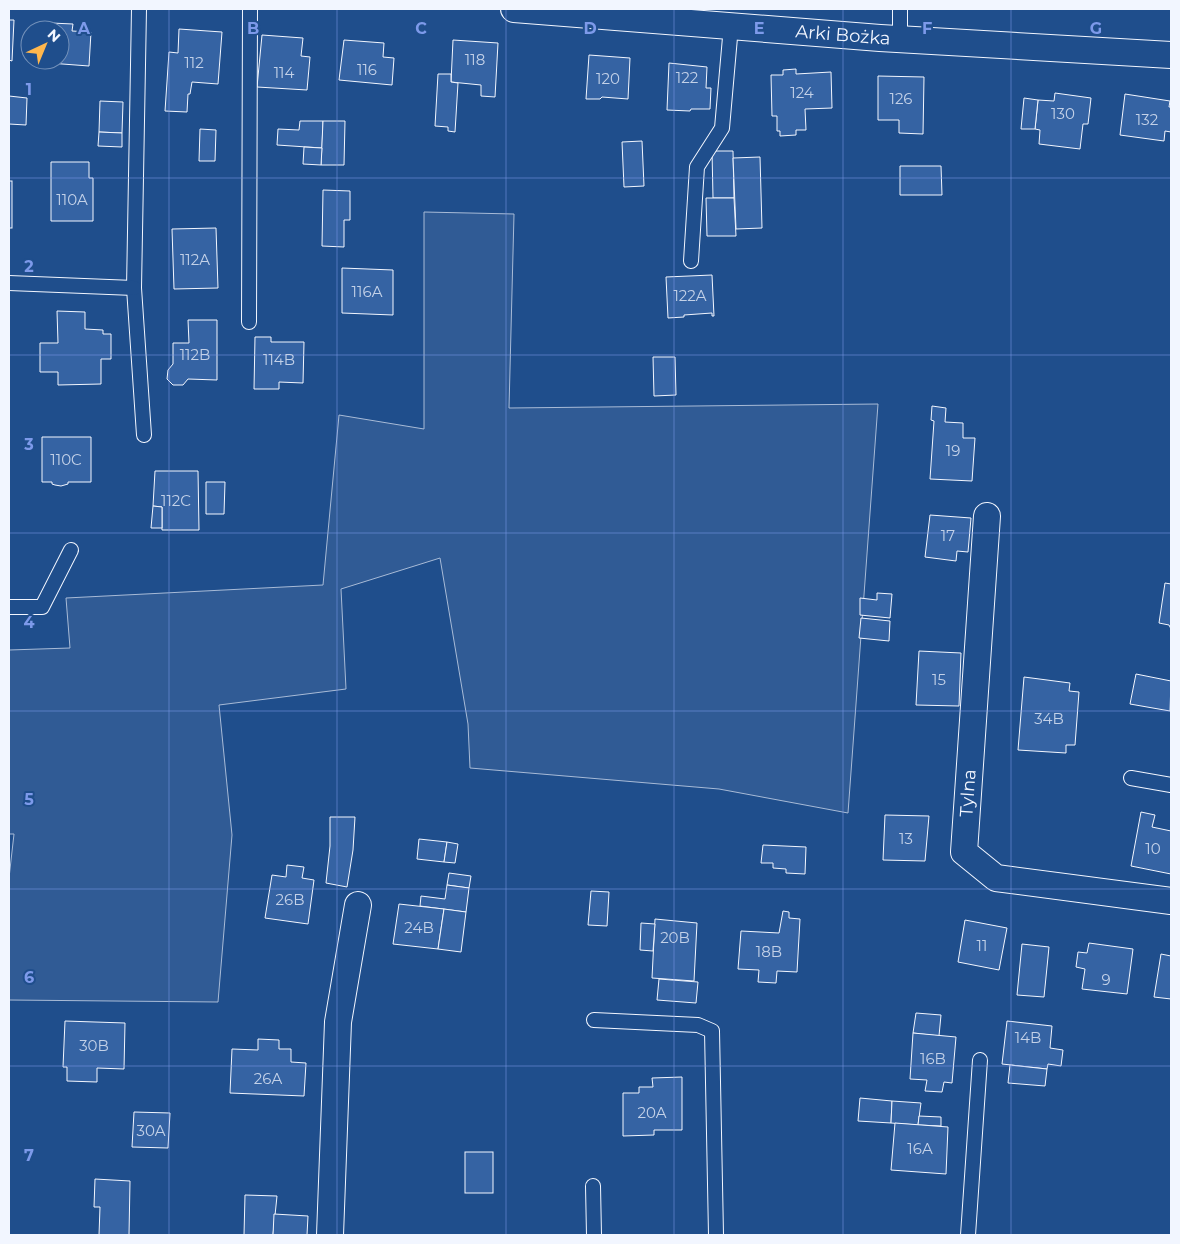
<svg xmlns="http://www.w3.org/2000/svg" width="1180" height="1244" font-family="Montserrat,sans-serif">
<rect width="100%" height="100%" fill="#1f4e8c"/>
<polygon fill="#305b95" stroke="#a8bbd7" points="424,212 514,214 509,408 878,404 848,813 719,789 470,768 468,724 440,558 341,589 346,689 219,705 232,835 218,1002 9,1000 9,878 14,834 9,834 9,650 70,648 66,598 323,585 339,415 424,429"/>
<g fill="#3563a3" stroke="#f2f6ff">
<polygon points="9,20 14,20 12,61 9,60"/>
<polygon points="51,23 73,24 72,31 91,32 89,66 49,63 49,60 60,60 60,30 51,30"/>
<polygon points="179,29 222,32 218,84 192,82 190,94 188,94 187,112 165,111 169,52 178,53"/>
<polygon points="262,35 303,38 301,56 310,57 307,90 257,87"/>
<polygon points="344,40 384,43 383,57 394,58 392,85 339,80"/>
<polygon points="453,40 498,43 495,97 481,96 481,85 451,82"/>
<polygon points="589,55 630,58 628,99 602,97 600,99 586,99"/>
<polygon points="669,63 707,67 706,88 711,88 710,109 691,109 690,111 667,110"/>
<polygon points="796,69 796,74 831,72 832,108 805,109 806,130 796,130 796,135 780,136 780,131 777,131 777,116 772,116 771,75 783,75 783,70"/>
<polygon points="438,74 451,74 451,82 458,83 455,132 448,131 448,127 435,126"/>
<polygon points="878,76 924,77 923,134 899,133 899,120 878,120"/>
<polygon points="1055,93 1091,98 1088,124 1083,124 1080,149 1039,144 1040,130 1035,129 1038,100 1054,101"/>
<polygon points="1125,94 1170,101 1169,107 1171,107 1171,132 1165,131 1164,141 1120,135"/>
<polygon points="9,96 27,98 26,125 9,124"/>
<polygon points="1024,98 1038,100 1035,129 1021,129"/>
<polygon points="100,101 123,102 122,133 99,132"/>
<polygon points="300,121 323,121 322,148 277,145 278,129 299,130"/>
<polygon points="323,121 345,121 344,165 321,165"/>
<polygon points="200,129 216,130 215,161 199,161"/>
<polygon points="99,132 122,133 122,147 98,146"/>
<polygon points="642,141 644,186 624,187 622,142"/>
<polygon points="304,147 322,148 321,165 303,164"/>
<polygon points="712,151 733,151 734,198 713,198"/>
<polygon points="760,157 762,228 736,229 733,158"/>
<polygon points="51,162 89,162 89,178 93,178 93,221 51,221"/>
<polygon points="900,166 941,166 942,195 900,195"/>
<rect x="9" y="181" width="3" height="47"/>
<polygon points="323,190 350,191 350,220 344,220 344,247 322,246"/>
<polygon points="706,198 734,198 736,236 707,236"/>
<polygon points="216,228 218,288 174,289 172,229"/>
<polygon points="342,268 393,270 393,315 342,313"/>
<polygon points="712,275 714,316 712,316 712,313 684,315 684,317 668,318 666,277"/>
<polygon points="57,311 85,312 85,329 103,330 103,334 111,334 111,359 101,359 101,384 58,385 58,372 40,372 40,343 58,343"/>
<polygon points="188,320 217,320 217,380 188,379 183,385 173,385 167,379 168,370 173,364 173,343 189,343"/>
<polygon points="255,337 271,337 271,342 304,342 303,383 279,382 279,389 254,389"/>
<polygon points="653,357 675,357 676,395 654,396"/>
<polygon points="932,406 946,408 945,422 963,423 963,438 975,438 972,481 930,479 934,421 931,420"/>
<polygon points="42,437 91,437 91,482 68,482 68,484 61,486 55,485 52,484 52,482 42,482"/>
<polygon points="155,471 198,471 199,530 162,530 162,507 153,506"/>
<polygon points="206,482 225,482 224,514 206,514"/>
<polygon points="153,506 162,507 162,528 151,528"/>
<polygon points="930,515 971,518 968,552 957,551 956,561 925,557"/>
<polygon points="1165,583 1171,584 1171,629 1169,625 1159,623"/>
<polygon points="877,593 892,594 890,618 860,615 860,598 877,600"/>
<polygon points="861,618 890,621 889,641 859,638"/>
<polygon points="919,651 961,653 959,706 916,705"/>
<polygon points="1136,674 1171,681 1170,711 1130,704"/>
<polygon points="1024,677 1070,683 1069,691 1079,692 1075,745 1066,745 1066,753 1018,750"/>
<polygon points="1141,812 1155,815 1152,827 1171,831 1171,874 1131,866"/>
<polygon points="885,815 929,816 925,861 883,860"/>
<polygon points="330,817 355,817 353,850 347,887 326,883 330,846"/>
<polygon points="419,839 447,842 444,862 417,859"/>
<polygon points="447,842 458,844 455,863 444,862"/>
<polygon points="763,845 806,847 805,874 786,873 786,869 773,868 773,863 761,863"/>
<polygon points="287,865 304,867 302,878 314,880 308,924 265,918 272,875 286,877"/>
<polygon points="449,873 471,876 469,888 447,885"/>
<polygon points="447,885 469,888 466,912 420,906 421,896 445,899"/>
<polygon points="591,891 609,892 607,926 588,925"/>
<polygon points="399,904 444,909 438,949 393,944"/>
<polygon points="444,909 466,912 461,952 438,949"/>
<polygon points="783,911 789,912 789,918 800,919 797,972 777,971 776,983 758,982 759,970 738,969 741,931 779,933"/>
<polygon points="655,919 697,923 694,981 652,978"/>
<polygon points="965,920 1007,928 999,970 958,962"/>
<polygon points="641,923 655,924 653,951 640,950"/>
<polygon points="1089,943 1133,949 1127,994 1082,989 1085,969 1076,967 1078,952 1087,953"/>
<polygon points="1022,944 1049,947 1044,997 1017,995"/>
<polygon points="1161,954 1171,956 1171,999 1154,997"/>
<polygon points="659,979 698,982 696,1003 657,1000"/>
<polygon points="916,1013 941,1015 939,1036 913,1033"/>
<polygon points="65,1021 125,1023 124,1069 97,1068 97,1082 67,1081 67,1067 63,1067"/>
<polygon points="1007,1021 1052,1026 1050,1048 1063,1050 1061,1066 1048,1064 1047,1069 1002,1064"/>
<polygon points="913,1033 956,1037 952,1083 944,1082 942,1092 925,1091 927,1080 910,1079"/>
<polygon points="258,1039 279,1040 279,1049 291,1049 291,1062 306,1063 304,1096 230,1093 232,1049 258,1050"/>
<polygon points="1010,1065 1047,1069 1045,1086 1008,1083"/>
<polygon points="682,1077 682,1130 654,1130 654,1135 623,1136 623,1093 639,1093 639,1087 653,1087 652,1078"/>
<polygon points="860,1098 892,1101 891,1123 858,1121"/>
<polygon points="892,1101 921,1103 918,1125 891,1123"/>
<polygon points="134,1112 170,1113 168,1148 132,1147"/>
<polygon points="919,1116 941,1117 941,1126 918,1125"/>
<polygon points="895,1123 948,1127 946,1174 891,1170"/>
<rect x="465" y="1152" width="28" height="41"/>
<polygon points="95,1179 130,1181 129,1235 99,1235 100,1207 94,1207"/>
<polygon points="245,1195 277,1196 273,1235 244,1235"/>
<polygon points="274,1214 308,1216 307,1235 273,1235"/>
</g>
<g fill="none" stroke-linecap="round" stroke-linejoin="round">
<g stroke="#f2f6ff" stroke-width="16">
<g id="service">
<polyline points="139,9 134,288 144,435"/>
<polyline points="900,39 900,9"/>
<polyline points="691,261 697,167 722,128 731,26"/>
<polyline points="9,283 134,288"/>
<polyline points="249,322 250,9"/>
<polyline points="9,607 42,607 71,550"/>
<polyline points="1131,778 1171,785"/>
<polyline points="594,1020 698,1025 712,1031 716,1235"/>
<polyline points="593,1186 594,1235"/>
<polyline points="968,1235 980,1060"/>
</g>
</g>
<g stroke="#f2f6ff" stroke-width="28">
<g id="minor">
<path id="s1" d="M514,9L880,38L1171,55"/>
<polyline points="987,516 964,852 996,878 1171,901"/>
<polyline points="330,1235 338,1022 358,905"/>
</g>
</g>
<use href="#service" stroke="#1f4e8c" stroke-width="14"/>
<use href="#minor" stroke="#1f4e8c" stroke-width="26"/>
</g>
<path fill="none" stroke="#7d9aea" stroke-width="1" stroke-opacity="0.55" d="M169,9V1235M337,9V1235M506,9V1235M674,9V1235M843,9V1235M1011,9V1235M9,178H1171M9,355H1171M9,533H1171M9,711H1171M9,889H1171M9,1066H1171"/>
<g text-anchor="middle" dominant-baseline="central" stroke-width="4" stroke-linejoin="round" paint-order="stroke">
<g font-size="15" fill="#c3d1e8">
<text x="475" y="59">118</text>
<text x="194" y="62">112</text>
<text x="367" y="69">116</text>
<text x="284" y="72">114</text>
<text x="687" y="77">122</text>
<text x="608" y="78">120</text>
<text x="802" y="92">124</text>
<text x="901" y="98">126</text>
<text x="1063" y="113">130</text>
<text x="1147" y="119">132</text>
<text x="72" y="199">110A</text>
<text x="195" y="259">112A</text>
<text x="367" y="291">116A</text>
<text x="690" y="295">122A</text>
<text x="195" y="354">112B</text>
<text x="279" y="359">114B</text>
<text x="953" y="450">19</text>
<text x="66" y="459">110C</text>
<text x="176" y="500">112C</text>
<text x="948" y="535">17</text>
<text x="939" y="679">15</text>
<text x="1049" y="718">34B</text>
<text x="906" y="838">13</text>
<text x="1153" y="848">10</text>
<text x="290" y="899">26B</text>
<text x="419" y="927">24B</text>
<text x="675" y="937">20B</text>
<text x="982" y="945">11</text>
<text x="769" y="951">18B</text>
<text x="1106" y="979">9</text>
<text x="1028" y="1037">14B</text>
<text x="94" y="1045">30B</text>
<text x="933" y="1058">16B</text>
<text x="268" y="1078">26A</text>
<text x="652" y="1112">20A</text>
<text x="151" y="1130">30A</text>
<text x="920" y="1148">16A</text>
</g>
<g font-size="18" fill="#f2f6ff" stroke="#1f4e8c">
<text stroke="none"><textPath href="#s1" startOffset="330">Arki Bożka</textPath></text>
<text transform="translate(968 793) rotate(-86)">Tylna</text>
</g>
</g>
<g font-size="16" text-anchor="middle" font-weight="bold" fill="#7d9aea" stroke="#1f4e8c" stroke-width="4" stroke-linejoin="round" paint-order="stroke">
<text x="84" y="34">A</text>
<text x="253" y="34">B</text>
<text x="421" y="34">C</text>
<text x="590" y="34">D</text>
<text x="759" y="34">E</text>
<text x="927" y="34">F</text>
<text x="1096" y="34">G</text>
<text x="29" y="95">1</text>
<text x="29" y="272">2</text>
<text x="29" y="450">3</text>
<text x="29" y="628">4</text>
<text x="29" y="805">5</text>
<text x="29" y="983">6</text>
<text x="29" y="1161">7</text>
</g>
<rect width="1180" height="1244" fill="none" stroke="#f2f6ff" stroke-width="20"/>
<g transform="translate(45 45) rotate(44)"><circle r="24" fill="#1f4e8c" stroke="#7391ba"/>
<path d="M0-4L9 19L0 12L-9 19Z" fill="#ffb74d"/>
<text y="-8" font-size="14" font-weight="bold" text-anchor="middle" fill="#f2f6ff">N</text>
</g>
</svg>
